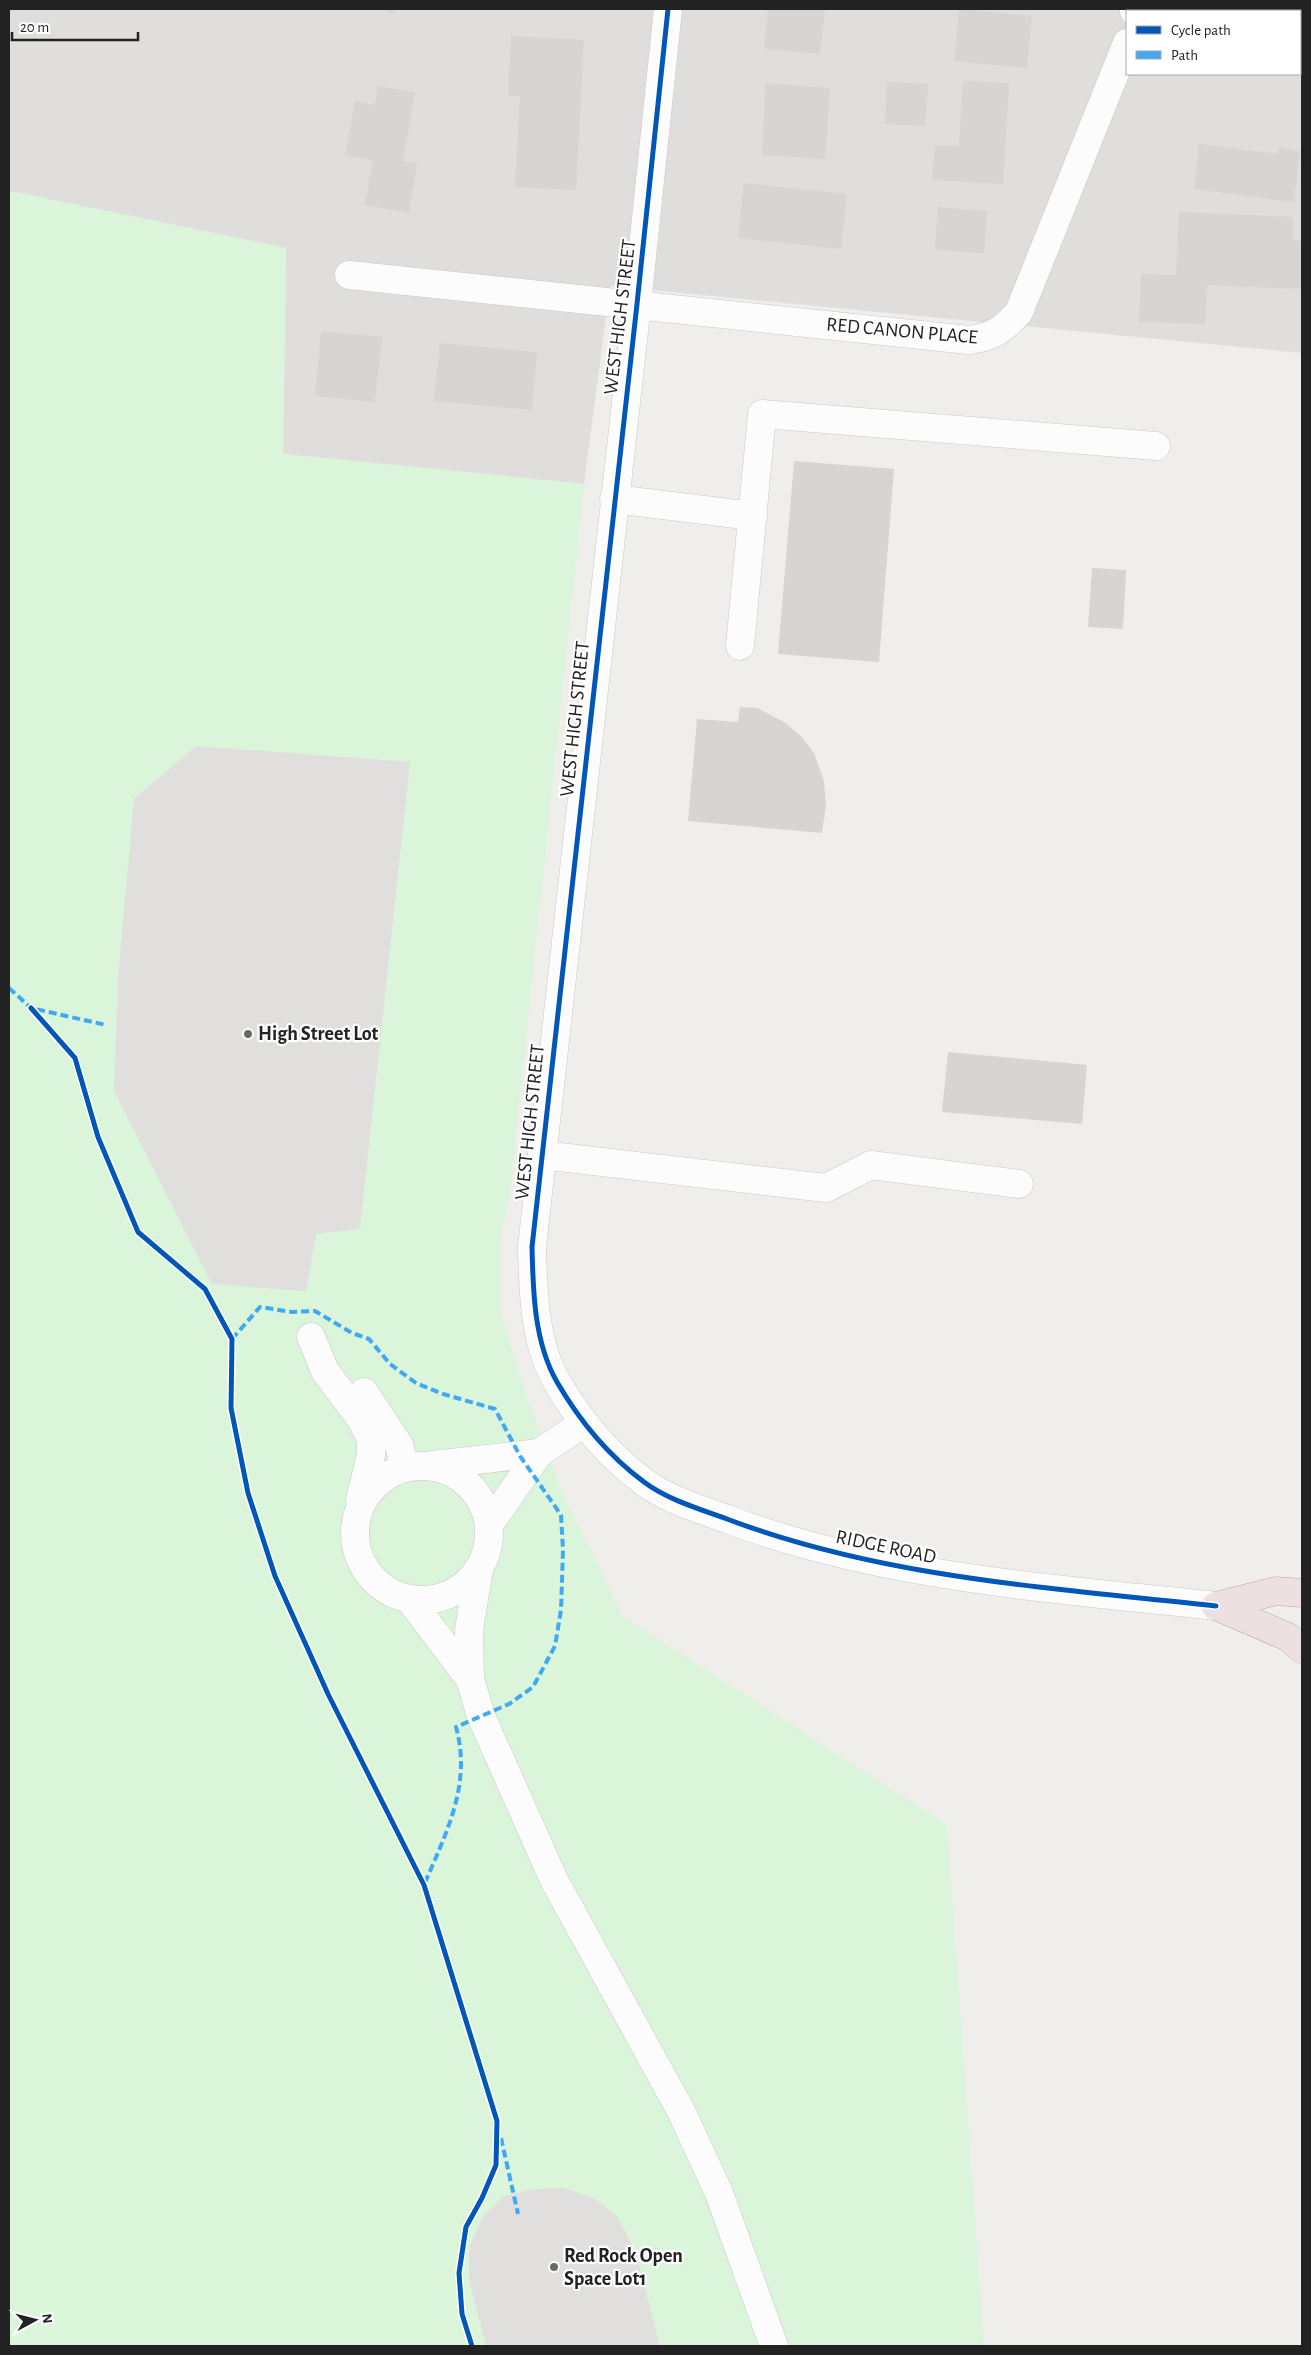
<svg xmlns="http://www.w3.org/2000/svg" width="1311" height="2355" font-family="'Alegreya Sans',sans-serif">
<rect width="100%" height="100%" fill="#f0eeeb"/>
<path fill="#dfdedc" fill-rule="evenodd" d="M9,9H1302V353L610,286L584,484L283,454L286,248L9,191ZM1127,11H1300V74H1127Z"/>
<polygon fill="#daf5da" points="9,191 286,248 283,454 584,484 509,1199 500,1239 500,1310 523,1385 561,1489 622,1616 947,1825 984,2346 9,2346"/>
<g fill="#e0dfde">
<polygon points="196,746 410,762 360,1229 316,1234 306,1291 212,1284 114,1091 118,978 134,799"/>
<polygon points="564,2188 595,2199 617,2216 636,2253 660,2346 486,2346 469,2280 469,2248 483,2216 502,2197 532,2189"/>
</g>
<g fill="#d7d4d2">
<polygon points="386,9 397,9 391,14"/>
<polygon points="768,9 825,9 820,54 764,49"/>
<polygon points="959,9 1032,16 1027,68 954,61"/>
<polygon points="1242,9 1302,9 1302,71 1300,70 1300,11 1242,11"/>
<polygon points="511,36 584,40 576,190 515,187 520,96 508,96"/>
<polygon points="963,81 1009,83 1003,184 932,180 935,145 959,146"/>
<polygon points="887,82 928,84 925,126 885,124"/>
<polygon points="766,83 830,88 825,159 762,155"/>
<polygon points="378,86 415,92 403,161 417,163 409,213 365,205 373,160 345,155 355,101 375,105"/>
<polygon points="1199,144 1278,154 1279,148 1300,151 1294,202 1194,189"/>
<polygon points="744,183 847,194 841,249 738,238"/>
<polygon points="938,207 987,211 984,253 935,250"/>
<polygon points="1179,212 1293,217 1293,240 1302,241 1302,289 1207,285 1205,324 1139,322 1141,274 1176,275"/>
<polygon points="321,331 382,337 375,402 315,396"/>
<polygon points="440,343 537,352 532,410 434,401"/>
<polygon points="794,461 894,469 879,662 778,654"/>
<polygon points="1092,568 1126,570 1123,629 1088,627"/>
<polygon points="740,707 757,708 784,722 802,737 814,753 824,781 826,805 822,833 688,821 697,719 738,722"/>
<polygon points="948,1052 1087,1065 1082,1124 942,1112"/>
</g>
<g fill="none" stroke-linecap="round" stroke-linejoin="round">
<g stroke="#c9c8c7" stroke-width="29">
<g id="minor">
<path d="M668,9L637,304L532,1247C533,1291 534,1342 557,1382C579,1420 609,1456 644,1482C668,1500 700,1509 727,1519C883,1578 1052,1588 1216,1606"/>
<polyline points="1134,11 1135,9"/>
<path d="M349,275L969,340C993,337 1003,330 1019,312L1127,43"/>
<polyline points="614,499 753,516"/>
<polyline points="740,646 762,414 1156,446"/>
<polyline points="542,1155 826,1188 871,1165 1019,1184"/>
<polyline points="311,1337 325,1371 361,1419 371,1439 371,1455 360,1500"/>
<polyline points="364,1392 399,1445 405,1467"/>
<polyline points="433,1465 539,1453 584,1423"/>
<circle cx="422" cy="1533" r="67"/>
<polyline points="489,1525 539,1453"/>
<polyline points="479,1569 469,1630 470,1679 481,1716 554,1880 681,2111 719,2193 774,2346"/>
<polyline points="410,1600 470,1679"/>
</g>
</g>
<g stroke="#c5a2ac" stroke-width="29">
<g id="highway">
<polyline points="1216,1606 1288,1637 1302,1649"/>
<polyline points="1216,1606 1276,1591 1302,1593"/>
</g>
</g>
<use href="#minor" stroke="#fdfcfc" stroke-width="28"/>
<use href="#highway" stroke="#ece0e2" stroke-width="28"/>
<g stroke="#3fa9f5" stroke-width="4" stroke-dasharray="8 4" stroke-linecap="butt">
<polyline points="9,988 31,1008 106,1025"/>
<path d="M232,1339L260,1307L292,1312L315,1311L352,1333L369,1339L390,1364L416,1383L443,1394L495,1409L520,1456L561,1515L563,1550L561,1610L555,1646L533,1687L509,1704L456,1727C472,1785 446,1833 424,1885"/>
<polyline points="501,2138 518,2214"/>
</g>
<g stroke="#fff" stroke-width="8">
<g id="cycleway">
<path d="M668,9L637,304L532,1247C533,1291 534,1342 557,1382C579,1420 609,1456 644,1482C668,1500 700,1509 727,1519C883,1578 1052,1588 1216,1606"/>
<polyline points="31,1008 75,1058 98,1137 138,1232 205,1289 232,1339 231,1408 248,1493 275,1576 328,1694 424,1885 497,2121 496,2165 482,2198 466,2227 459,2273 462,2314 472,2346"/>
</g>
</g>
<use href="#cycleway" stroke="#0057b8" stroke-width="5"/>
</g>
<g fill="#6a6968" stroke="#fff" stroke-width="2">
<circle cx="248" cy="1034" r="5"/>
<circle cx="554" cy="2267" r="5"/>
</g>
<g text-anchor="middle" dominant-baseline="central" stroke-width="4.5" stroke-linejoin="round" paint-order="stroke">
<g font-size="20" fill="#222" stroke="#fff">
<text transform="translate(620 317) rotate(-83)">WEST HIGH STREET</text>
<text transform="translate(902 331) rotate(5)">RED CANON PLACE</text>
<text transform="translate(575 719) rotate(-84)">WEST HIGH STREET</text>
<text transform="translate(530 1122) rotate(-84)">WEST HIGH STREET</text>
<text transform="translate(886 1547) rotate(12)">RIDGE ROAD</text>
</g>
<g font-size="20" font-weight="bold" fill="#222" stroke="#fff" text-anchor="start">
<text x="258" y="1034">High Street Lot</text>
<text x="564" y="2256">Red Rock Open<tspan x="564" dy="23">Space Lot1</tspan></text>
</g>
</g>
<rect width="1311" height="2355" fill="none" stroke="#222222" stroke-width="20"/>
<rect x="1126" y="10" width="175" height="65" fill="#ffffff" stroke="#a7a7a7"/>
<rect x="1136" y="26" width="25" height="8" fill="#0057b8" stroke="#a7a7a7"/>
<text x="1171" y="35" font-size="15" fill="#222222">Cycle path</text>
<rect x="1136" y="51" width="25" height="8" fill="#3fa9f5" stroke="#a7a7a7"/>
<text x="1171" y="60" font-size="15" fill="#222222">Path</text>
<g transform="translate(35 2320) rotate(83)" stroke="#ffffff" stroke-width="4" paint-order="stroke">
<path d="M0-4L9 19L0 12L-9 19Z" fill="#222222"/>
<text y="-8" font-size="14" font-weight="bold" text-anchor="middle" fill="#222222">N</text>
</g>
<path d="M12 32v8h126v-8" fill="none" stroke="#222222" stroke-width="2.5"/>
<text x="20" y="32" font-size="15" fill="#222222" stroke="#ffffff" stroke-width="4" paint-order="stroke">20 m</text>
</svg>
